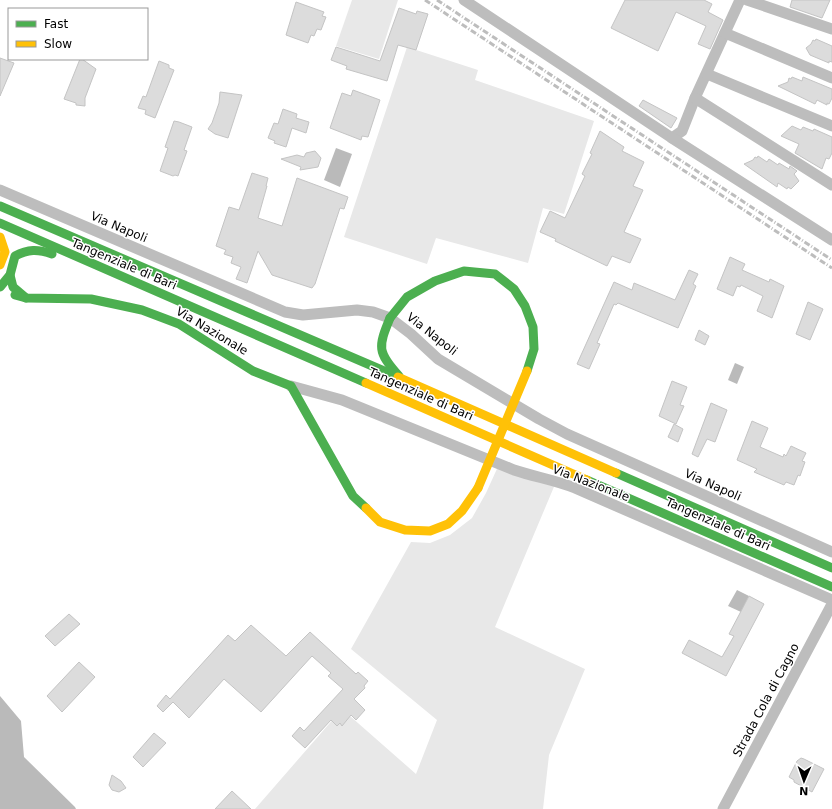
<svg xmlns="http://www.w3.org/2000/svg" width="832" height="809" font-family="'DejaVu Sans',sans-serif">
<rect width="100%" height="100%" fill="#fff"/>
<g fill="#e8e8e8">
<polygon points="352,0 398,0 379,59 336,46"/>
<polygon points="407,47 478,70 475,80 594,121 564,214 543,208 528,263 436,238 427,264 344,237"/>
<polygon points="501,460 556,482 495,627 585,669 549,755 543,809 255,809 342,709 416,774 437,720 351,649 411,542 430,543 450,535 472,518 486,493"/>
</g>
<g fill="#bababa">
<polygon points="336,148 352,154 340,187 324,180"/>
<polygon points="735,363 744,367 737,384 728,380"/>
<polygon points="737,590 749,596 741,612 728,606"/>
<polygon points="0,696 21,721 24,757 75,807 76,809 0,809"/>
</g>
<g fill="#dcdcdc" stroke="#c4c4c4">
<polygon points="625,0 704,0 712,4 708,12 723,20 710,49 698,44 706,26 676,12 658,51 611,28"/>
<polygon points="792,0 830,0 822,18 790,7"/>
<polygon points="296,2 324,12 322,16 326,17 321,30 317,29 314,36 311,35 308,43 286,35"/>
<polygon points="399,8 416,14 417,11 428,14 416,50 398,45 387,81 346,69 347,66 331,60 336,47 380,61"/>
<polygon points="816,39 832,46 832,62 829,61 829,63 810,55 806,48 811,44 813,40 815,41"/>
<polygon points="0,58 14,63 0,96"/>
<polygon points="80,59 82,59 96,69 85,98 85,106 76,105 76,103 64,99"/>
<polygon points="159,61 169,65 169,68 174,70 155,118 145,114 146,110 138,108 143,96 146,97"/>
<polygon points="792,77 802,81 803,77 832,89 832,98 829,104 827,103 827,105 817,100 815,104 778,86 788,82 789,78 791,79"/>
<polygon points="353,90 380,100 368,137 362,136 361,140 330,128 342,93 351,96"/>
<polygon points="220,92 242,95 228,138 215,134 208,129 212,123 219,103"/>
<polygon points="643,100 677,118 671,128 639,106"/>
<polygon points="283,109 297,114 296,118 309,122 306,133 292,128 286,147 274,143 275,141 268,138 274,123 278,124"/>
<polygon points="174,121 179,122 192,127 184,150 187,151 178,176 175,175 173,176 160,171 168,148 165,147"/>
<polygon points="792,126 801,130 803,127 813,131 814,129 832,137 832,153 829,159 826,158 822,169 795,153 799,144 781,136"/>
<polygon points="600,131 624,147 622,151 644,162 633,186 643,190 624,232 641,239 630,263 612,256 607,266 555,241 556,239 540,232 550,211 565,218 585,176 582,174 592,154 590,153"/>
<polygon points="315,151 321,158 318,167 300,170 301,167 281,159 297,155 304,157 306,153"/>
<polygon points="758,156 767,162 769,159 778,165 779,163 789,169 790,166 797,171 794,174 799,181 791,189 788,187 787,189 778,183 777,187 744,164 753,160 755,157 757,158"/>
<polygon points="252,173 268,178 266,186 267,186 258,218 282,226 297,178 348,197 344,209 340,208 315,284 312,288 272,275 258,251 247,283 236,279 241,267 231,263 233,257 224,254 226,250 216,246 229,207 239,210"/>
<polygon points="730,257 745,264 742,270 769,282 770,279 784,286 772,318 757,311 763,296 741,285 740,287 737,286 733,296 717,289"/>
<polygon points="689,270 698,274 693,284 696,286 678,328 618,303 616,305 614,304 597,343 600,344 589,369 577,364 614,282 632,290 634,283 675,300"/>
<polygon points="808,302 823,309 810,340 796,334"/>
<polygon points="699,330 709,336 705,345 695,340"/>
<polygon points="672,381 687,387 680,405 684,406 676,424 659,416"/>
<polygon points="711,403 727,410 715,442 707,439 698,457 692,454"/>
<polygon points="752,421 768,428 760,447 783,457 784,454 786,456 791,446 806,453 802,461 805,462 800,476 798,475 794,485 786,482 784,485 754,472 757,469 737,460"/>
<polygon points="674,424 683,429 678,442 668,437"/>
<polygon points="749,596 764,604 726,676 682,653 689,640 722,657 734,636 729,634"/>
<polygon points="69,614 80,624 55,646 45,636"/>
<polygon points="251,625 286,656 310,632 356,674 358,672 368,681 364,686 365,688 354,699 365,710 356,720 351,715 342,726 340,723 337,726 331,720 305,748 292,736 300,727 304,731 343,689 328,676 331,673 312,656 261,712 224,679 189,718 173,702 163,712 157,706 166,695 170,699 228,635 235,641"/>
<polygon points="79,662 95,677 62,712 47,696"/>
<polygon points="154,733 166,743 143,767 133,757"/>
<polygon points="801,758 804,759 824,769 812,792 794,782 794,780 789,777 797,761"/>
<polygon points="112,775 121,781 126,788 119,792 112,790 109,785"/>
<polygon points="232,791 251,809 215,809"/>
</g>
<g fill="none" stroke-linecap="round" stroke-linejoin="round">
<g stroke="#bdbdbd" stroke-width="11">
<polyline points="464,0 672,138 682,131 695,98 740,0"/>
<polyline points="747,0 832,29"/>
<polyline points="725,33 832,78"/>
<polyline points="707,74 832,126"/>
<polyline points="695,98 832,185"/>
<polyline points="672,138 832,240"/>
<polyline points="0,190 285,312 303,315 357,310 373,312 390,318 411,334 438,359 539,419 567,434 832,552"/>
<path d="M291,386L342,400L514,470C535,477 555,480 575,488L832,600"/>
<polyline points="723,809 832,604"/>
</g>
<g stroke="#4caf50" stroke-width="9">
<polyline points="0,206 398,377"/>
<polyline points="0,223 366,383"/>
<polyline points="10,275 13,287 26,298"/>
<path d="M0,287L10,275L15,256C28,249 38,249 52,254"/>
<polyline points="15,295 26,298 91,299 142,310 179,324 253,371 291,386 353,496 366,508"/>
<polyline points="390,318 407,297 435,281 464,271 495,274 514,289 525,306 533,327 534,349 527,371"/>
<path d="M390,318C378,347 377,352 399,376"/>
<polyline points="616,473 832,568"/>
<polyline points="587,480 832,587"/>
</g>
<g stroke="#ffc107" stroke-width="9">
<polyline points="0,237 5,252 0,265"/>
<polyline points="398,377 616,473"/>
<polyline points="366,383 587,480"/>
<polyline points="366,508 380,522 405,530 430,531 448,524 462,511 478,488"/>
</g>
<g stroke="#bdbdbd" stroke-width="3" stroke-dasharray="6 2 1 2" stroke-linecap="butt">
<polyline points="425,0 832,268"/>
<polyline points="437,0 832,260"/>
</g>
<polyline stroke="#ffc107" stroke-width="9" points="478,488 527,371"/>
</g>
<g text-anchor="middle" dominant-baseline="central" stroke-width="3" stroke-linejoin="round" paint-order="stroke">
<g font-size="12" fill="#000" stroke="#fff">
<text transform="translate(119 227) rotate(23)">Via Napoli</text>
<text transform="translate(124 264) rotate(23)">Tangenziale di Bari</text>
<text transform="translate(212 331) rotate(31)">Via Nazionale</text>
<text transform="translate(432 334) rotate(38)">Via Napoli</text>
<text transform="translate(421 394) rotate(24)">Tangenziale di Bari</text>
<text transform="translate(591 483) rotate(21)">Via Nazionale</text>
<text transform="translate(713 485) rotate(24)">Via Napoli</text>
<text transform="translate(718 524) rotate(24)">Tangenziale di Bari</text>
<text transform="translate(766 700) rotate(-62)">Strada Cola di Cagno</text>
</g>
</g>
<rect x="8" y="8" width="140" height="52" fill="#ffffff" stroke="#999999"/>
<rect x="16" y="21" width="20" height="6" fill="#4caf50" stroke="#999999"/>
<text x="44" y="28" font-size="12" fill="#000000">Fast</text>
<rect x="16" y="41" width="20" height="6" fill="#ffc107" stroke="#999999"/>
<text x="44" y="48" font-size="12" fill="#000000">Slow</text>
<g transform="translate(804 781) rotate(182)" stroke="#ffffff" stroke-width="3" paint-order="stroke">
<path d="M0-3L7 15L0 10L-7 15Z" fill="#000000"/>
<text y="-6" font-size="11" font-weight="bold" text-anchor="middle" fill="#000000">N</text>
</g>
</svg>
